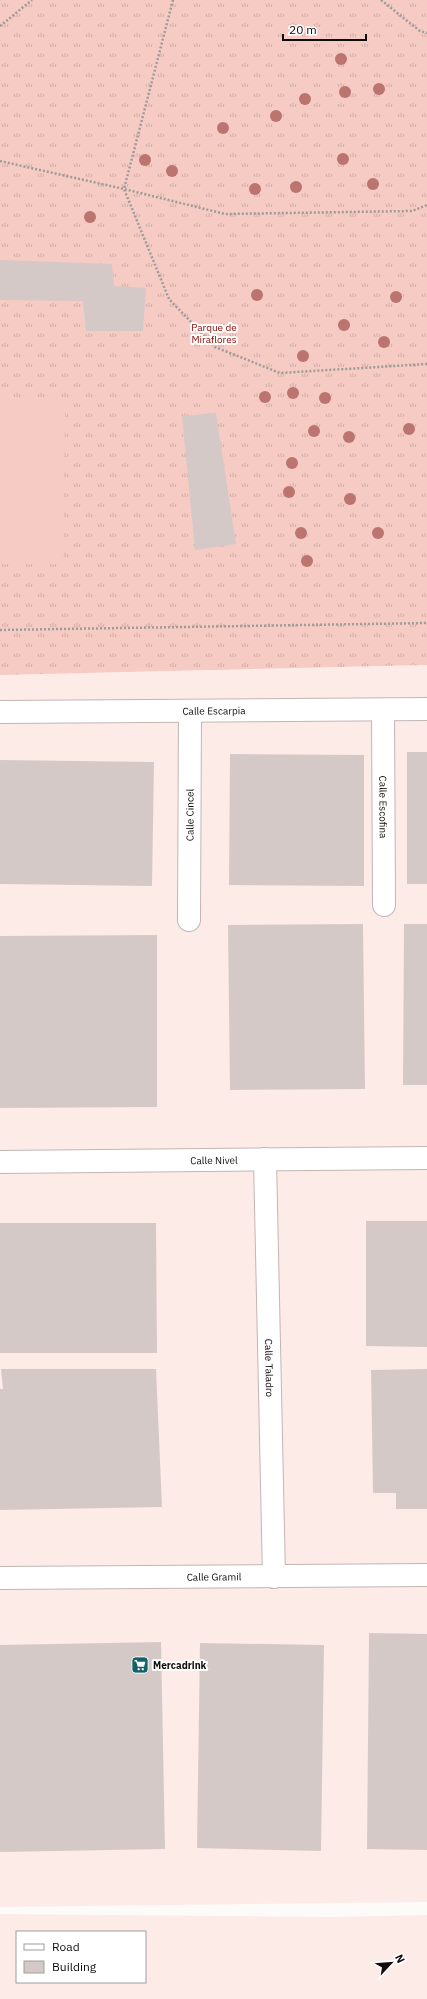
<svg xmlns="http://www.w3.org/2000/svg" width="427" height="1999" font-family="'IBM Plex Sans',sans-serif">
<defs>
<pattern id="grass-tufts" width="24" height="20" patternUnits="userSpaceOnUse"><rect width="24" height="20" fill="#f5cbc3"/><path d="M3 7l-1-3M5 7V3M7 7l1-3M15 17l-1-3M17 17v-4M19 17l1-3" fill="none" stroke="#d1ada6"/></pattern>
</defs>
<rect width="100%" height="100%" fill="#fdfbfa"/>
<g fill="#fdebe8" fill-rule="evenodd">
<polygon points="427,665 427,1902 0,1907 0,675"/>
<path d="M0,1914L331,1917L427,1915V1999H0ZM17,1932H145V1982H17Z"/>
</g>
<polygon fill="url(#grass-tufts)" points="0,0 427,0 427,665 0,675"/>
<polygon fill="#f5cbc3" points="0,399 65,400 63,564 0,564"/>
<g fill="#d5c9c7">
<polygon points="0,260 112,264 114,286 146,288 143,331 86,331 83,301 0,300"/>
<polygon points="216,413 236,544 195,550 182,416"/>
<rect x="407" y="752" width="20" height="132"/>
<polygon points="230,754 364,755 364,886 229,885"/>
<polygon points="0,760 154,762 152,886 0,884"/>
<polygon points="363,924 365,1089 230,1090 228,925"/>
<polygon points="404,924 427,924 427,1085 403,1085"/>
<polygon points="157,935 157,1107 0,1108 0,936"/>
<polygon points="366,1221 427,1221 427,1347 366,1346"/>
<polygon points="0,1223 156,1223 157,1353 0,1353"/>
<polygon points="1,1369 156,1369 162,1507 0,1510 0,1389 3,1389"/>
<polygon points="427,1369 427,1509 396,1509 396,1493 373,1493 371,1370"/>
<polygon points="369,1633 427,1634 427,1850 367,1849"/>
<polygon points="161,1642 165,1849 0,1852 0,1645"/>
<polygon points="200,1643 324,1645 321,1851 197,1848"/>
</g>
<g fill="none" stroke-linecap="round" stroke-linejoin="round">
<g stroke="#c2b6b4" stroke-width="24">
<g id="street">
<path id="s1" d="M383,710L384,905"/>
<path id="s2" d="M0,712L427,709"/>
<path id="s3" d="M189,920L190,711"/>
<path id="s4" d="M265,1159L274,1577"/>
<path id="s5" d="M0,1162L427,1158"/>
<path id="s6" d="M0,1578L427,1575"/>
</g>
</g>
<g stroke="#9e9b9b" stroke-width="2.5" stroke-dasharray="2 2" stroke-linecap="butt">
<polyline points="173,0 124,189 169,299 215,347 280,373 427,364"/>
<polyline points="381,0 420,31 427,33"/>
<polyline points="0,26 32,0"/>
<polyline points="0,161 124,189 225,214 412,211 427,205"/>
<polyline points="0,630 427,623"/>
</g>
<use href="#street" stroke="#fff" stroke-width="22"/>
</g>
<g fill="#bc7471">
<circle cx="341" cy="59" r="6"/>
<circle cx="379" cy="89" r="6"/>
<circle cx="345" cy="92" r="6"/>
<circle cx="305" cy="99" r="6"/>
<circle cx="276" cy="116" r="6"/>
<circle cx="223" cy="128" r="6"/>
<circle cx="343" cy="159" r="6"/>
<circle cx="145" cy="160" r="6"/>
<circle cx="172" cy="171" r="6"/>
<circle cx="373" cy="184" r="6"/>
<circle cx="296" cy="187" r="6"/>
<circle cx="255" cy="189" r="6"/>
<circle cx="90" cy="217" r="6"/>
<circle cx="257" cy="295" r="6"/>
<circle cx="396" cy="297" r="6"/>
<circle cx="344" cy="325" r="6"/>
<circle cx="384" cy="342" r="6"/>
<circle cx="303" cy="356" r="6"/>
<circle cx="293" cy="393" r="6"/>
<circle cx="265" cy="397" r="6"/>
<circle cx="325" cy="398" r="6"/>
<circle cx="409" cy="429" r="6"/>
<circle cx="314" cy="431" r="6"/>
<circle cx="349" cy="437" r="6"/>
<circle cx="292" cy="463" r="6"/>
<circle cx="289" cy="492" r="6"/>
<circle cx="350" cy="499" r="6"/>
<circle cx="301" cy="533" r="6"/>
<circle cx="378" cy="533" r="6"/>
<circle cx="307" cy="561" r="6"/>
</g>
<defs>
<g id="supermarket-square" transform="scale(0.9)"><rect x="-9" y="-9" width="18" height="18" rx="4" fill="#13626a" stroke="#fff"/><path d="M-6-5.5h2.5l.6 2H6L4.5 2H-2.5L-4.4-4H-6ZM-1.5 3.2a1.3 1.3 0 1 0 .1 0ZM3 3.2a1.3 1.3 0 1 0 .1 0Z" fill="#fff"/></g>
</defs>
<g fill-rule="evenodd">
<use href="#supermarket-square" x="140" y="1665"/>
</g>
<g text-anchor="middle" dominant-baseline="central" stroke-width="4" stroke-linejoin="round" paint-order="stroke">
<g font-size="10" fill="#860501" stroke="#fff">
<text x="214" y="327">Parque de<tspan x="214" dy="12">Miraflores</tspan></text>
</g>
<g font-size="10" fill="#100c0c" stroke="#fff">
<text stroke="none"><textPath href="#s2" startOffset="214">Calle Escarpia</textPath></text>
<text stroke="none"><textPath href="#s1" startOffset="97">Calle Escofina</textPath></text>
<text stroke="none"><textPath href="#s3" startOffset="105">Calle Cincel</textPath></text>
<text stroke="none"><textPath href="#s5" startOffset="214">Calle Nivel</textPath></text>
<text stroke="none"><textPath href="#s4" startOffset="209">Calle Taladro</textPath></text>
<text stroke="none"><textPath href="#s6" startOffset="214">Calle Gramil</textPath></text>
</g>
<g font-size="10" font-weight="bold" fill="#100c0c" stroke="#fff" text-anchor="start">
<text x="153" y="1665">Mercadrink</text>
</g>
</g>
<rect x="16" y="1931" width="130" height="52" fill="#ffffff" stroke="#9f9e9e"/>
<rect x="24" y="1944" width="20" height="6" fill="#ffffff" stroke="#9f9e9e"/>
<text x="52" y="1951" font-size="12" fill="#100c0c">Road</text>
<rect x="24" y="1961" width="20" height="12" fill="#d5c9c7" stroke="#9f9e9e"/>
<text x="52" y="1971" font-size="12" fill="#100c0c">Building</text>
<g transform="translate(391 1963) rotate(64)" stroke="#ffffff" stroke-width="3" paint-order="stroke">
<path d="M0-3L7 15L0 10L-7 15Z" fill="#100c0c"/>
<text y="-6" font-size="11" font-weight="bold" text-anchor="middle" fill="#100c0c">N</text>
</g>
<path d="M283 34v6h83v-6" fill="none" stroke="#100c0c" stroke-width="2"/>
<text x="289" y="34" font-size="12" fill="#100c0c" stroke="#ffffff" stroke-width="3" paint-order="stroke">20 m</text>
</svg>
